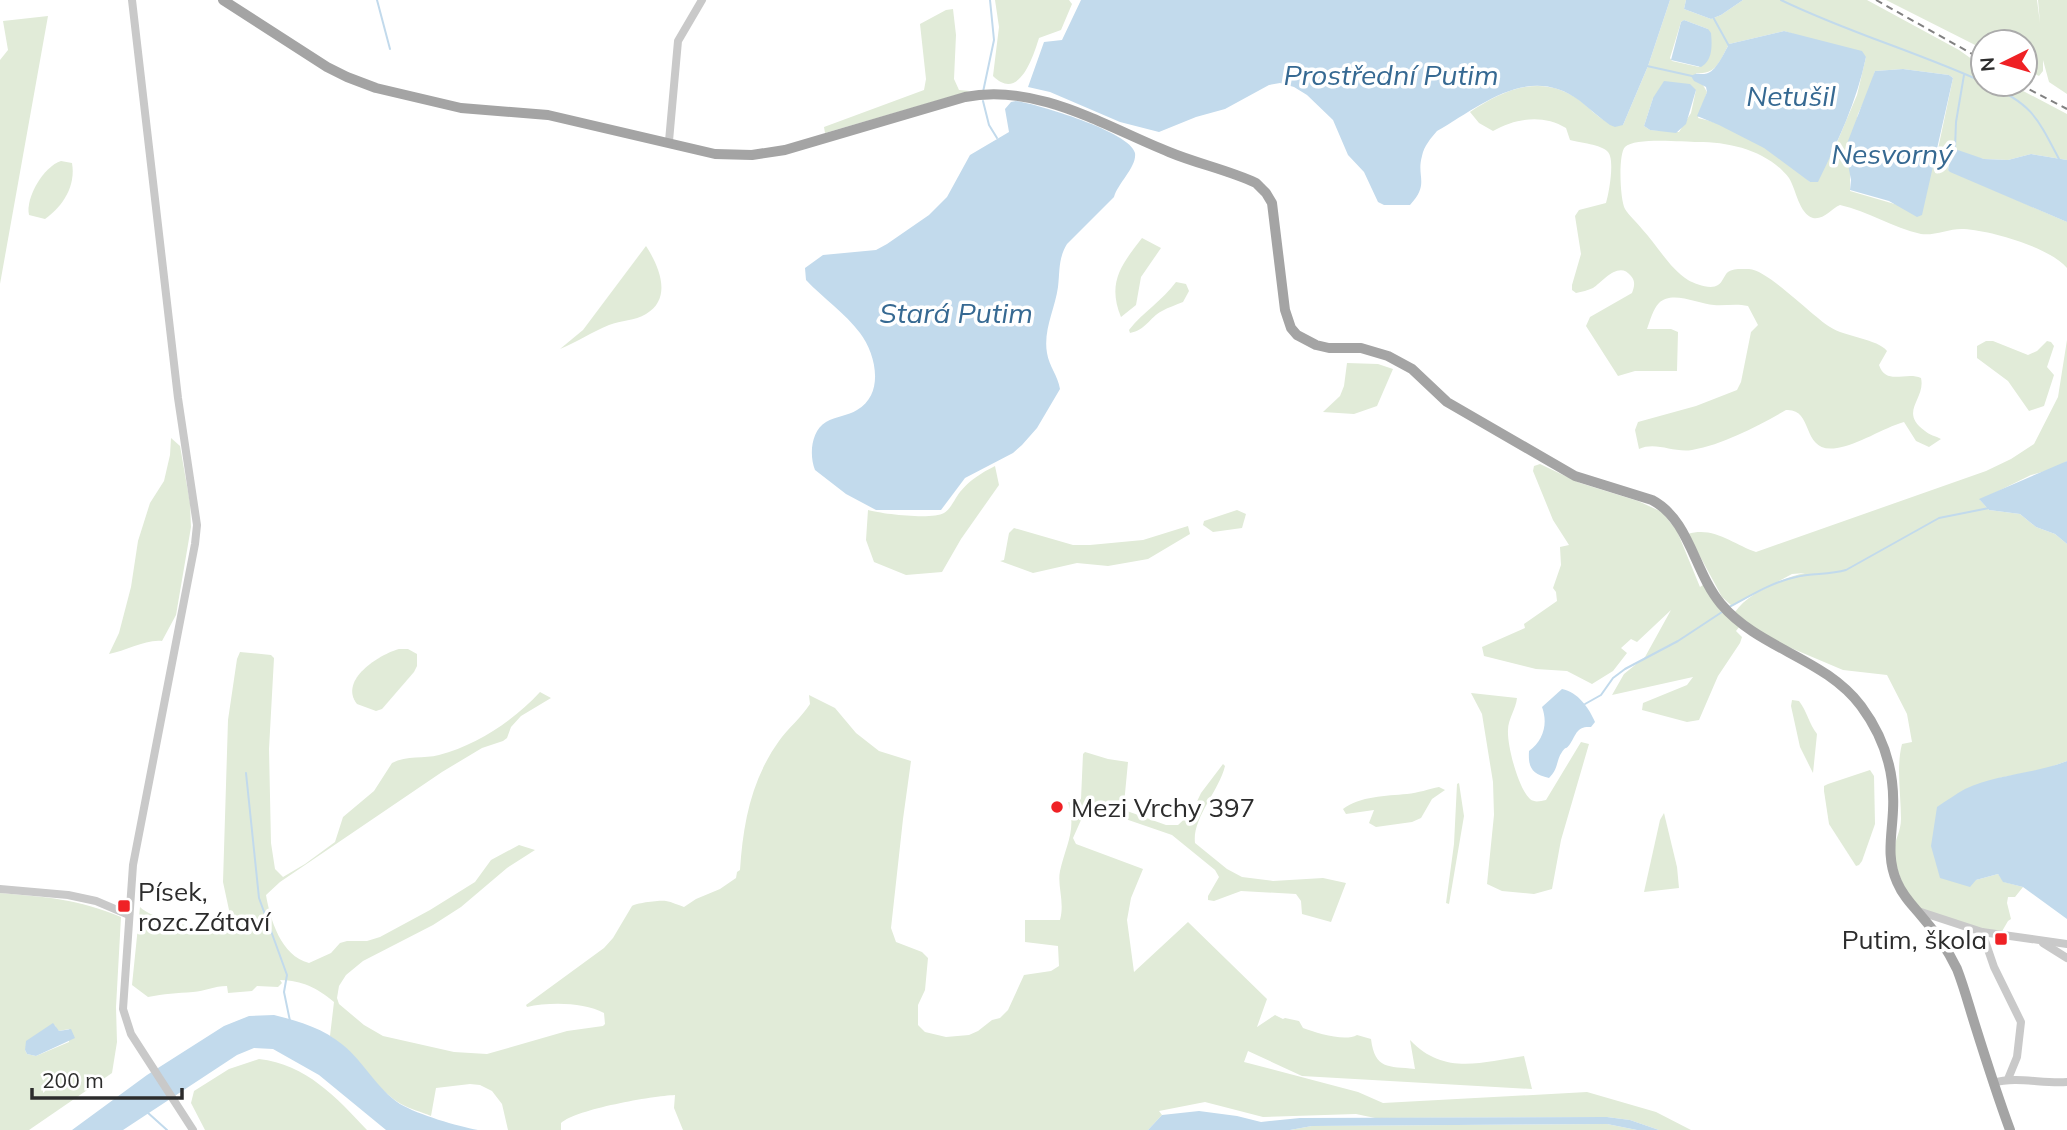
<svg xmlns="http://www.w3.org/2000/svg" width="2067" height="1130" font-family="Mulish,sans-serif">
<rect width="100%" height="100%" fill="#fff"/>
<g fill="#e1ebd8" fill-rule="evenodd">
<path d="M995,0H1069L1072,4L1061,30L1039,38C1033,57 1019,102 993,76L999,27Z"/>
<path d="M1670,0H1686L1684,9L1711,19L1721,15L1743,0H1867L1959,50L1983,67V84H2010L2067,114V160L2031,154L2008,160L1984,159L1966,155L1955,149L1951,154L1948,170L2067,222V268C2049,247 1992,231 1964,229C1950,228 1935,236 1921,234C1893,228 1868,211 1840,205C1831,209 1824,220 1813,218C1799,214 1796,189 1789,178C1768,151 1731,142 1698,142C1683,142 1635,137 1625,147C1618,154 1620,200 1625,209C1629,216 1637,222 1642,229C1657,245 1670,269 1688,280C1695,284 1711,290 1718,285C1723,282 1724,275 1728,272C1733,268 1743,269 1749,269C1768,270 1811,315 1830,327C1845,337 1878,339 1887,351L1879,365C1886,386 1906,371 1921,378C1926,399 1898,412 1925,431C1929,435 1936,436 1941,439L1929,447L1916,441L1904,422C1883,428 1858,445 1837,448C1800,454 1815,408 1786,410C1758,426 1724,444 1692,450C1673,453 1656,441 1639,449L1635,430L1638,422L1696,406L1737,390L1741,382L1751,332L1758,325L1748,306C1736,303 1725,306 1714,305C1698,304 1672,290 1659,303C1653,309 1650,321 1647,329H1671L1678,332L1677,371H1635L1618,376L1586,326L1590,317L1632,293C1634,287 1636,282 1631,276C1619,260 1603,281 1593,288C1588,290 1582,292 1576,293L1572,290V285L1581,254L1575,216L1579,210L1606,203C1609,193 1615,160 1608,152C1601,144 1580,143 1570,140L1566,128C1543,114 1516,118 1493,131L1479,123L1470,112C1505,89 1543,72 1582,102C1596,114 1604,125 1623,125L1648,66ZM1684,20L1708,29L1699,67L1672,61L1670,58L1681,22ZM1784,31L1866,57L1857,95L1832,154L1810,182C1781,154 1737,126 1698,118L1707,92L1696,73C1717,75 1720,60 1729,44ZM1903,69L1949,75L1953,78L1938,149L1898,205L1850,191V170L1847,162L1858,114L1869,91L1875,71ZM1696,90L1691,113L1679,132L1650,130L1644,126L1653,98Z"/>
<polygon points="1886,0 2037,0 2040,23 2038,0 2067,0 2067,94 2049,82 2043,60 2043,71 2039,76 2025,69 2025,42 1983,42 1983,49"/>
<polygon points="953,9 956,35 954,79 959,90 970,91 825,133 824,127 924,90 926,79 920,24 946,10"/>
<polygon points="48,16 0,284 0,60 8,50 3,21"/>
<path d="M61,161L72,163C76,186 63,206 45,219L29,215C25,198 44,166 61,161Z"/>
<path d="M1142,238L1161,248L1141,277L1136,305L1121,317C1107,283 1121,265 1142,238Z"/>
<path d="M646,246C659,266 673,298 646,314C635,321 621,320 609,325C592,332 577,342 560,349L583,330Z"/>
<path d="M1176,282L1186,284L1189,291L1183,302C1176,305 1169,307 1162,311C1149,318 1146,330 1130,333L1129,330C1143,312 1162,301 1176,282Z"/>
<path d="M2067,340V461L2053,469L2031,475L1980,500L1989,510L2020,514L2036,527L2055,534L2067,544V761L2045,769L1999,778L1976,880L1998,874L2004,882L2023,887L2015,897H2008L2007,903L2011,919L2008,921L2001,933C1981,929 1935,919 1919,907C1907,898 1898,874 1895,860C1892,841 1901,834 1901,819C1901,795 1896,767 1902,744L1912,742L1907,714L1887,675L1843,670L1765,637L1735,612C1749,592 1783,578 1805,573L1792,574L1732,606L1722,597L1688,534C1714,526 1734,545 1756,552L1986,471L2011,459L2034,444L2058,397Z"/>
<polygon points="1986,341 1993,341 2028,355 2037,351 2047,341 2051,342 2054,346 2047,367 2054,375 2044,406 2029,411 2008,381 1977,358 1977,346"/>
<polygon points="1347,363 1378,364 1393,369 1377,406 1354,414 1323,412 1340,396 1344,386"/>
<path d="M171,438L180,446L190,503L191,527L176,615L162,641C146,639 126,651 109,654L119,633L131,587L138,541L150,503L164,481L170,455Z"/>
<polygon points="1540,464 1580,483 1638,501 1662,512 1677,531 1700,587 1703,585 1740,626 1736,631 1742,637 1740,643 1718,676 1699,720 1687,722 1642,710 1643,703 1687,685 1693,677 1612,695 1624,674 1645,657 1671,610 1637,642 1631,639 1621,648 1627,653 1613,671 1592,684 1567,671 1536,669 1484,656 1482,647 1525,628 1524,624 1557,601 1556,592 1553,588 1561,565 1560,547 1569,545 1553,520 1533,471 1534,466"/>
<path d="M995,466L999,485L961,539L942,572L906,575L874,562L866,540L868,510C882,514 932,520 944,513C951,509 955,498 960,492C970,480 981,473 995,466Z"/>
<polygon points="1237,510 1246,514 1242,528 1213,532 1203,525 1204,521"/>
<polygon points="1188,526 1190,534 1148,559 1108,566 1077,563 1033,573 1000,561 1004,560 1009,533 1014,528 1073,545 1090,545 1143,540"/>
<path d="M399,649H408L417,654V666L414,672L382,709L376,711L357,704C338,680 380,654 399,649Z"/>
<path d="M240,652L271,655L274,658L269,749L271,843L275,869L283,877L305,864L335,842L343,817L374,791L392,763C407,755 424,759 439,755C477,745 513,721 540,692L551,698L521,716L511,727L507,738L503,741L482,748L442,772L280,882L266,895C270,919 281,956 309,963L331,953L340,943L347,941H367L380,937L430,910L475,882L491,860L519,845L535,850L507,868L461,907L433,925L363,961L346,975L339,986L337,998L339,1004L364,1025L383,1036L454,1052L487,1054L567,1031L603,1026L605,1024L604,1013C584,1002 549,1002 527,1007L526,1005L604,948L613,938L632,906C636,903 661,900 666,901C672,902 678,905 684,907L696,899L720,889L736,878L737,872L740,870C743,824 751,780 779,741C788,728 801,718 810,704L809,695L835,708L856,733L879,751L911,761L903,819L891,928L896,942L922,952L928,958L925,990L918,1005V1025L925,1032L946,1037L969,1035L978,1031L992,1020L1000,1018L1008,1010L1024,975L1051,971L1059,966L1058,946L1025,942V920H1060C1065,902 1057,886 1060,871C1066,844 1077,830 1068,802L1076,803L1081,799L1083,754L1085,752L1108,759L1128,762L1124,804L1127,811L1166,825H1178L1192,812L1201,793L1223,764L1225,766C1219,791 1192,818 1195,843L1227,869L1242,877L1273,881L1323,878L1346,883L1331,922L1302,914L1301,901L1296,894L1241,891L1214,901L1208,900V896L1219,877L1215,870L1172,835L1111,814L1085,811L1073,838L1076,844L1143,869L1131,898L1127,920L1134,972L1188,922L1267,999L1257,1027L1275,1015L1283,1019L1285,1018L1299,1021L1303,1028C1317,1033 1345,1042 1357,1035L1371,1039C1375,1070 1388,1066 1415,1069L1410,1040C1444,1076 1482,1062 1524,1056L1532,1089L1302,1076L1248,1051L1244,1062L1358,1092L1383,1103L1587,1092L1656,1112L1691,1130H1659L1630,1120L1607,1117L1375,1118L1356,1114L1263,1117L1205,1102L1159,1111L1162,1115L1148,1130H683L674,1108L675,1095C652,1096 577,1109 561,1123V1130H508L502,1104L492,1091L480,1085L470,1084L436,1088L431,1116C422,1112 410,1109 401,1104C373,1087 357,1055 330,1036L334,1002C316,987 303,981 280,980L282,983L278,987L257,986L252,991L228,993L227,986C214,986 205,991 193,992C177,993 164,994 148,997L132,985L140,907C150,919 216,934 231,930L232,924L223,882L228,720L237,659Z"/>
<path d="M1471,693L1517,698C1516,709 1508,719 1508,730C1507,745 1518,788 1530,799C1535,803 1540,801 1546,800L1581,742L1589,744L1561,840L1552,889L1534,894L1502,891L1487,884L1494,815L1493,782L1482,714Z"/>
<path d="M1792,700L1799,701C1807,711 1809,724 1817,734L1813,773L1800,747L1791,706Z"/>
<polygon points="1870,770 1874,776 1875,824 1862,861 1859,865 1856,866 1829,824 1824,791 1824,786 1828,784"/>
<polygon points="1459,783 1464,816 1449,904 1446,903 1454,844 1457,784"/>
<path d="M1439,787L1445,790L1432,799L1421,818L1412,822L1376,827L1369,823L1374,810L1346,814L1343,809C1360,796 1386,796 1407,794C1418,793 1429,789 1439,787Z"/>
<polygon points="1664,813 1677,867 1679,888 1644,892 1660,820"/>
<path d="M0,893C46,897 78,899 121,917L116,1007L117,1042L112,1073L29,1130H0ZM55,1025L56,1029L59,1031L69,1029V1042L36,1056L27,1054L25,1050Z"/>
<path d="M259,1059C306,1064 337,1098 367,1130H205L191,1103L194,1091L229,1069Z"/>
<polygon points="1607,1124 1637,1130 1290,1130 1312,1126"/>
</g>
<g fill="#c2daec">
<path d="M1081,0H1670L1648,66L1623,125L1615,127L1610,125C1600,118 1590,109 1580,101C1529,63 1482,105 1437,131C1431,138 1424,146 1422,156C1416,177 1430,184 1410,205H1384L1378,202L1364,172L1348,155L1333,120L1307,95L1294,87L1280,83L1269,85L1225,109L1196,117L1159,132L1120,122L1050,92L1028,87L1044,42L1062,40Z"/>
<polygon points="1686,0 1743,0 1721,15 1711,19 1684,9"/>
<path d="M1684,20L1708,29L1711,33C1712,45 1713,60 1701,67L1671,60L1681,22Z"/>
<path d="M1784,31L1862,51L1866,57C1857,101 1838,141 1818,182H1810L1764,148L1719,125L1697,116L1707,92L1706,87L1694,81L1691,76C1698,71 1701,76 1708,73C1717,70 1725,51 1729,44Z"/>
<polygon points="1903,69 1949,75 1953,78 1922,215 1917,217 1889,201 1850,190 1851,180 1846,154 1848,141 1875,71"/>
<polygon points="1664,81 1690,84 1696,90 1686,124 1676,133 1650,130 1644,126 1653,98"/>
<path d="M1016,101C1037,104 1131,132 1135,153C1137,167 1118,183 1114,197L1067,244C1058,259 1060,271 1058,287C1055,309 1043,330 1047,353C1049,366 1058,376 1060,389L1037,428L1022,445L1013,453L965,478L941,510H876L846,494L815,470C809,455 811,431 826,422C836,416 848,416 857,410C885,394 876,354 860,333C845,313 823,298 806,280L805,268L823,255L876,250L887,244L929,215L947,197L970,155L1009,132L1005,109L1011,102Z"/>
<polygon points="1952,148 1984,159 2008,160 2031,154 2067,160 2067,222 1950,172 1948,170"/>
<polygon points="2067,461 2067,544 2055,534 2036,527 2020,514 1989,510 1979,499"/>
<path d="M1562,689C1578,692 1589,708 1595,722L1591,727C1577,726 1577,733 1570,744C1565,751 1567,745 1562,752C1556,760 1559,768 1549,778C1532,774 1528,768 1529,751C1544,740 1548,723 1542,707Z"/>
<path d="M2067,761V919L2023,887L2003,882L1998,874L1976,880L1970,887L1940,878L1931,846L1937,807C1946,801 1956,794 1965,789C1997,774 2034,774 2067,761Z"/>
<path d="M274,1015C298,1021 323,1028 343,1045C364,1062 377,1089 400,1104C419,1115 457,1126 478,1130H386L319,1075L273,1049L254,1048L237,1055L123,1130H72L147,1075L224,1026L249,1016Z"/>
<polygon points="53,1023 59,1031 71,1029 75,1038 36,1056 27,1054 25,1050 26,1041"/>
<polygon points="1199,1111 1237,1116 1261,1122 1300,1118 1607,1117 1630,1120 1659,1130 1637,1130 1607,1124 1312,1126 1290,1130 1148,1130 1162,1115"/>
</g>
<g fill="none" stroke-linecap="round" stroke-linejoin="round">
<g stroke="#c2daec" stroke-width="2">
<polyline points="377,0 390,49"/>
<path d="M1781,0C1847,32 1917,52 1983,82"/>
<polyline points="1713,17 1729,46"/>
<polyline points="1647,66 1692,76"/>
<path d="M1987,84C2032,104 2037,117 2059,159"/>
<polyline points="983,92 994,40 990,0"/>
<polyline points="983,101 989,125 997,138"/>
<polyline points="1937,149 1951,154"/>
<polyline points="1955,149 1956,122 1964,75"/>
<path d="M1729,607C1750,596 1772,582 1796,577C1812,573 1829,575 1846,570L1939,518L1989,508"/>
<polyline points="1585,704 1601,695 1613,678 1625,669 1678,641 1722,612"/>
<polyline points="246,773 259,898 287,975 284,992 290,1021"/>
<polyline points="147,1112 167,1130"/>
</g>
<g stroke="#c9c9c9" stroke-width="8">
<polyline points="132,0 178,398 197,525 195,544 133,865 123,1009 131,1034 193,1130"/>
<polyline points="669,141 678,41 702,0"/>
<polyline points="0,889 68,895 96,901 129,915"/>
<polyline points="1918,911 1982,932 2067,944"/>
<polyline points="1982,932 1994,967 2021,1022 2017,1057 2008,1079"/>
<polyline points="2043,943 2067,958"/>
<path d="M1993,1083C2017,1076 2042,1084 2067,1082"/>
</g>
<path stroke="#a4a4a4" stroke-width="10" d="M223,0L327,67L347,77L376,88L461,108L548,115L715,154L752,155L785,150L965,97C1038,83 1104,126 1169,152C1198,164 1228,170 1256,183L1266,193L1272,203L1285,310L1291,328L1297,335L1316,345L1329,348H1361L1388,356L1412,369L1447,402L1575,476L1652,500C1690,520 1694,572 1721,604C1759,649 1825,658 1861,706C1884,737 1895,771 1893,810C1892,836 1886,857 1897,882C1902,894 1910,903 1918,912C1933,929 1947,948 1957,969C1964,987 1969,1006 1975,1025C1986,1060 1997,1095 2010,1130"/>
<g stroke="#818181" stroke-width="2" stroke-dasharray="7 5" stroke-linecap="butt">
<polyline points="1876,0 1983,60"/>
<polyline points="2019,84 2067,109"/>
</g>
</g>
<g fill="#ef2125" stroke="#fff" stroke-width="2.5">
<circle cx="1057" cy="807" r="7"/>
<rect x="117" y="899" width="14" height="14" rx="3.5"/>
<rect x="1994" y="932" width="14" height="14" rx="3.5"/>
</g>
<g text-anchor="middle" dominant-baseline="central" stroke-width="7" stroke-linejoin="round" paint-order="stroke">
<g font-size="26" fill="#2c2c2c" stroke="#fff" text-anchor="start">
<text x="1071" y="807">Mezi Vrchy 397</text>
<text x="138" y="891">Písek,<tspan x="138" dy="30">rozc.Zátaví</tspan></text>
<text x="1987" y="939" text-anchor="end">Putim, škola</text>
</g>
<g font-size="28" font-style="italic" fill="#366992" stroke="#fff">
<text x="1391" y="74">Prostřední Putim</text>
<text x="1791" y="95">Netušil</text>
<text x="1892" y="153">Nesvorný</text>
<text x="956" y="312">Stará Putim</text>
</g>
</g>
<g transform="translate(2004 63) rotate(265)"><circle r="33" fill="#ffffff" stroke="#ababab" stroke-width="2"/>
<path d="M0-5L12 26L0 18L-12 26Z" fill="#ef2125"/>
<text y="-10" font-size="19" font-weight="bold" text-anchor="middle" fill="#2c2c2c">N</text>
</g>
<path d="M32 1088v10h150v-10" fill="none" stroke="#2c2c2c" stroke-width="3.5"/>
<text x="42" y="1088" font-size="21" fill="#2c2c2c" stroke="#ffffff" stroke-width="5" paint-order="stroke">200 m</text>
</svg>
